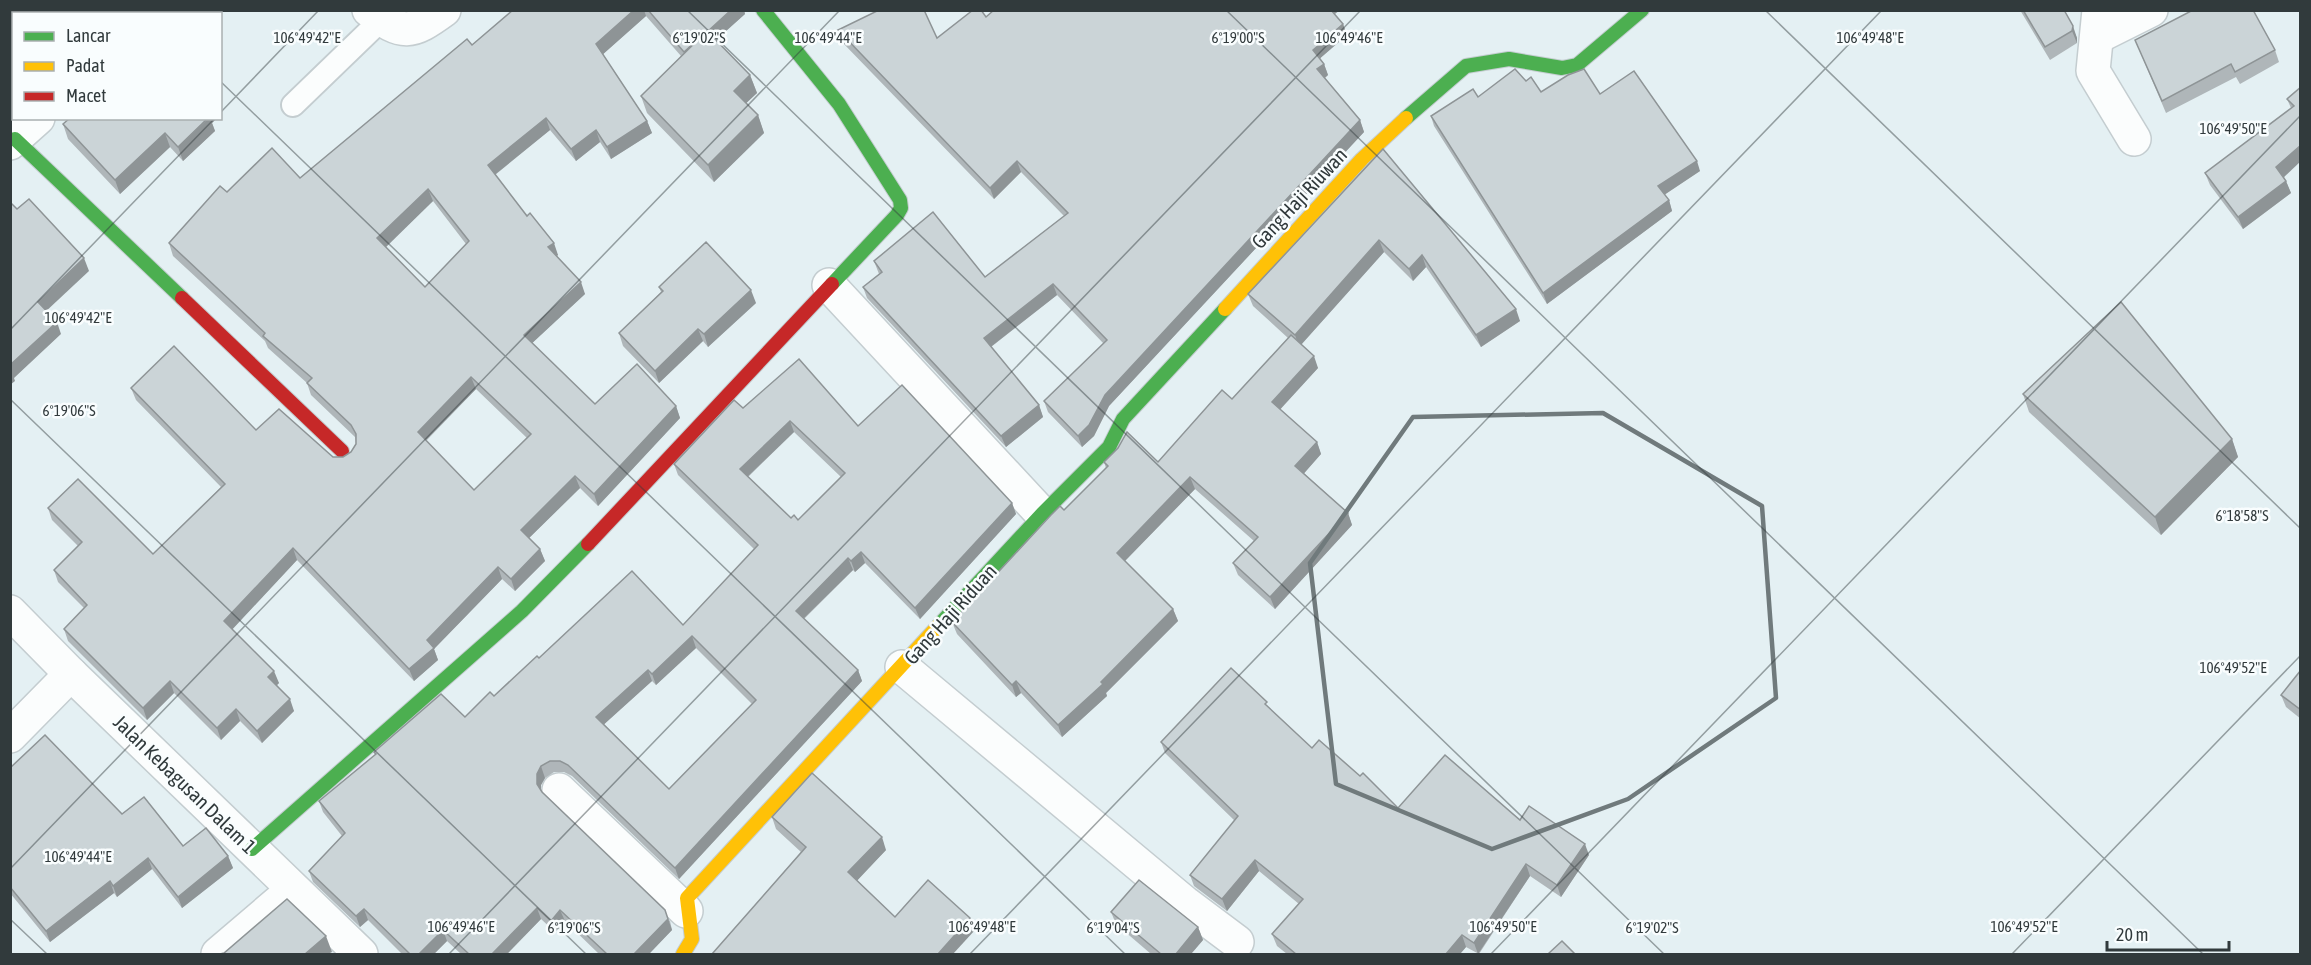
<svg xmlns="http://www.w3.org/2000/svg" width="2311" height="965" font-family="'Asap Condensed',sans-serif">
<rect width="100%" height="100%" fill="#e4f0f3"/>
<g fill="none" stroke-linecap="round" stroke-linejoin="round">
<g stroke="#c4cdd0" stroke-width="26">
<polyline id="lane" points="293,105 381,20"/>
</g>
<g stroke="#c4cdd0" stroke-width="36">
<g id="street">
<path d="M369,10C403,36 411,34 444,10"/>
<polyline points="2099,10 2093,71 2134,139"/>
<polyline points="181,14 185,10"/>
<polyline points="2097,37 2151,10"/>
<polyline points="10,143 38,118"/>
<polyline points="829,285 1042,514"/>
<polyline points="10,612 71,674 361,954"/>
<polyline points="902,667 1185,903 1237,942"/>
<polyline points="10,736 71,674"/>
<polyline points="559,790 686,911"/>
<polyline points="218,954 293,890"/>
</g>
</g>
<g stroke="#c4cdd0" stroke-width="16">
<g id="fast">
<polyline points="763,10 839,104 900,200 901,208 897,215 832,284"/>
<polyline points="1406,118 1466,66 1509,59 1562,68 1577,65 1642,10"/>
<polyline points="15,139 182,298"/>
<polyline points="939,625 1042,514 1109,447 1123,419 1225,309"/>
<polyline points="252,849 522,611 588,544"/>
</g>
</g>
<g stroke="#c4cdd0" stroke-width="16">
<g id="slow">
<polyline points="1225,309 1362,159 1406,118"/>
<polyline points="683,954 692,939 687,898 939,625"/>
</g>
</g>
<g stroke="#c4cdd0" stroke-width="16">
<g id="jam">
<polyline points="182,298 342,451"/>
<polyline points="588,544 832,284"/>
</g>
</g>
<use href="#lane" stroke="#fbfdfd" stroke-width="22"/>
<use href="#street" stroke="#fbfdfd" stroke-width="33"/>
<use href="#fast" stroke="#4caf50" stroke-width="14"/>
<use href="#slow" stroke="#ffc107" stroke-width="14"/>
<use href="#jam" stroke="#c62828" stroke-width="14"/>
</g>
<g fill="#afb6b9" fill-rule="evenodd">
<polygon points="41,10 135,10 131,14 43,14"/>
<path d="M513,10H744L745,14L716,40L750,75L757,93L746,103L758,115L764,133L714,182L647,113L641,96L681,56L646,16L603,54L647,121L652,133L611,159L600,142L576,161L550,130L495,175L558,255L557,256L585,294L532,343L595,404L676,406L680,418L598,506L580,488L529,538L540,549L545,561L515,591L502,579L434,649L438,660L414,681L297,560L232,629L279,683L277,685L294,711L262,743L240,721L221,740L174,693L147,720L68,641L64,629L84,608L58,582L54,570L78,546L52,520L48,508L153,554L221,487L136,400L131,388L333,457H343L351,452L356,444L355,437L311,395L307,383L268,348L265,341L173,256L169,243L227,192L300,178L472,45ZM433,201L466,244L425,287L385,247ZM476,389L527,438L474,490L426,441Z"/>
<polygon points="2020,10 2064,10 2077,38 2077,43 2050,60"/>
<polygon points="1334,14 1343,24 1347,35 1320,58 1324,64 1328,75 1325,78 1360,120 1364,132 1109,406 1094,436 1082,447 1048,412 1044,401 1104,344 1057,295 991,347 1039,405 1043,417 1006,447 867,298 863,287 879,274 874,261 985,277 1064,216 1021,172 994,199 842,42 838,30 937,38 986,17"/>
<polygon points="2135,40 2275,50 2279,62 2240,84 2236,77 2166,113"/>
<polygon points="2301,87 2284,177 2291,193 2243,229 2210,185 2205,173 2291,108 2287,99"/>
<polygon points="1541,92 1600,94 1700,171 1664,195 1669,200 1672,211 1547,304 1434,126 1431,116 1478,97"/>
<polygon points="70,118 217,118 212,123 215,131 183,161 170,147 120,194 68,139 63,124"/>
<polygon points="1383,149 1520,321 1481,347 1426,267 1413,281 1384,252 1301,345 1318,368 1280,409 1317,442 1321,454 1304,473 1348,513 1352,525 1275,609 1238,575 1233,563 1254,541 1195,489 1125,561 1173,609 1178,621 1106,693 1107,696 1062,737 1021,693 1016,697 957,634 952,622 1106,468 1104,462 1158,462 1232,399 1288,338 1253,306 1248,294"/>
<polygon points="659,287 756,303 708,347 703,341 659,383 623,346 619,333 661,292"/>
<polygon points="2023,394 2232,439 2238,457 2161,535 2029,412"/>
<path d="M743,408L858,426L1012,503L1016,514L920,619L865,563L855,572L853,570L804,619L858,670L862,681L679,879L572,776L564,772H554L545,778L541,785V791L542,792L670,921L672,930L649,954H599L565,921L555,932L541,919L507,954H461L447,941L434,954H402L368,920L360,927L313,882L309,871L342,836L323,812L319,801L375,755L374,752L465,717L494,696L539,658L683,625L754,549L678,475L674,464ZM794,432L841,477L798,520L791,518L748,477ZM696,648L752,704L669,789L604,724L652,681L656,685Z"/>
<polygon points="2301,670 2301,719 2286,707 2281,695"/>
<polygon points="1269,709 1312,748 1360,776 1398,808 1520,820 1589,855 1561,897 1530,876 1479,954 1466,947 1460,954 1287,954 1277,946 1272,934 1299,904 1259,871 1227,911 1194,886 1190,875 1235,821 1165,753 1161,742"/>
<polygon points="10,768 122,814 183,846 228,856 233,868 182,908 152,869 117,897 114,893 50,942 10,893"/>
<polygon points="772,817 886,850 857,880 895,917 975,930 712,954 801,852 776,829"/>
<polygon points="1111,912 1198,927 1203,940 1191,954 1151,954 1116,924"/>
</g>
<g fill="#8e9496">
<polygon points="634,10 644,10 646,16 601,56 596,44"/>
<polygon points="731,10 744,10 745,14 688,65 684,52"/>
<polygon points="1328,10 1340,10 1331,17"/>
<polygon points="1343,24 1347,35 1317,61 1313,50"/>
<polygon points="2073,26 2077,38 2077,43 2072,31"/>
<polygon points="1324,64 1328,75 1322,80 1317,69"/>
<polygon points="750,75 757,93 740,109 734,91"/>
<polygon points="758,115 764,133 714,182 708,165"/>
<polygon points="217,118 212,123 215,131 183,161 178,147 208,119"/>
<polygon points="546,118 550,130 492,177 488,165"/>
<polygon points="1360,120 1364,132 1109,406 1094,436 1082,447 1078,436 1105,395"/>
<polygon points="647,121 652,133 611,159 607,147"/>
<polygon points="596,130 600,142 576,161 571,149"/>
<polygon points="165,133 170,147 120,194 115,180"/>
<polygon points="2301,145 2301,161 2281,180 2276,167"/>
<polygon points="1017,161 1021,172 994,199 990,188"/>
<polygon points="1697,161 1700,171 1661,197 1658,186"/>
<polygon points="2286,181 2291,193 2243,229 2238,217"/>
<polygon points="428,189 433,201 382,251 377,238"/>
<polygon points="1669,200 1672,211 1547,304 1543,293"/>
<polygon points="1379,240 1384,252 1299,347 1295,335"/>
<polygon points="554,243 558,255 553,259 548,247"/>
<polygon points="1422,255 1426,267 1413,281 1409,269"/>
<polygon points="84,258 89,271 43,314 38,302"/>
<polygon points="581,282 585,294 528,347 524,335"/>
<polygon points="1053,284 1057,295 988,349 984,338"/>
<polygon points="751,290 756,303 708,347 704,334"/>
<polygon points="1516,309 1520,321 1481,347 1476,335"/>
<polygon points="57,322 61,334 14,378 15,381 10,385 10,365"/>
<polygon points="698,329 703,341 659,383 655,371"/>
<polygon points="1314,356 1318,368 1276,414 1272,402"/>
<polygon points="471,377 476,389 422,444 418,432"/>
<polygon points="1039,405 1043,417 1006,447 1001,436"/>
<polygon points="676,406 680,418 598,506 594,494"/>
<polygon points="790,421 794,432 744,480 740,469"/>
<polygon points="2232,439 2238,457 2161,535 2155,517"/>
<polygon points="1317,442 1321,454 1300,478 1295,466"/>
<polygon points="575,476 580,488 525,542 521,530"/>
<polygon points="1190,477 1195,489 1121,565 1117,553"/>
<polygon points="1012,503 1016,514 920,619 915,608"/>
<polygon points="1348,513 1352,525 1275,609 1270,597"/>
<polygon points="293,548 297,560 229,633 224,621"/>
<polygon points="540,549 545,561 515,591 511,579"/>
<polygon points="861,552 865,563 855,572 851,561"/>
<polygon points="848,558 853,570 800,622 796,611"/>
<polygon points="498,567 502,579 434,649 438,660 414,681 409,669 427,640"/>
<polygon points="1173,609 1178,621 1106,693 1107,696 1062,737 1058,725"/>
<polygon points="692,636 696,648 656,685 652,674"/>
<polygon points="648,670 652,681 600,728 596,717"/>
<polygon points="858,670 862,681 679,879 675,868"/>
<polygon points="274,671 279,683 273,689 268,677"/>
<polygon points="170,681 174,693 147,720 143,708"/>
<polygon points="1016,681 1021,693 1016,697 1012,685"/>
<polygon points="290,699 294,711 262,743 257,731"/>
<polygon points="236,709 240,721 221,740 217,728"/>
<polygon points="541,766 545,778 541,785 541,795 537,784 537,774"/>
<polygon points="882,837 886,850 853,885 848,872"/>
<polygon points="1585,844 1589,855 1561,897 1557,885"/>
<polygon points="228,856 233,868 182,908 178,897"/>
<polygon points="148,858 152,869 117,897 113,886"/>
<polygon points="1255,860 1259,871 1227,911 1222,899"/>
<polygon points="1526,864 1530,876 1478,954 1474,943"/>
<polygon points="110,881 114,893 50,942 46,931"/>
<polygon points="537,908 541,919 507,954 492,954"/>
<polygon points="364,909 368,920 360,927 356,916"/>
<polygon points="560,910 565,921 555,932 551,921"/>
<polygon points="665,910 672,930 649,954 634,954"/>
<polygon points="970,918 975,930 953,954 938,954"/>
<polygon points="1198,927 1203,940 1191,954 1176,954"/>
<polygon points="443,930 447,941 434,954 419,954"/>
<polygon points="1462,935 1466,947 1460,954 1446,954"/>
<polygon points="326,936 332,952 328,954 305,954"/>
</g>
<g fill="#cbd4d7" stroke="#8e9496" stroke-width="1.5" fill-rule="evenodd">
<polygon points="47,10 128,10 130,14 50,14"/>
<path d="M513,10H634L596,44L647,121L607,147L596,130L571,149L546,118L488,165L527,216L530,213L554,243L548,247L581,282L524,335L595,404L637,364L676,406L594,494L575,476L521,530L540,549L511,579L498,567L427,640L434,648L409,669L293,548L224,621L274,671L268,677L290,699L257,731L236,709L217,728L170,681L143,708L64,629L87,605L54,570L82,542L48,508L78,479L153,554L225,484L131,388L174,346L256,430L279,409L333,457H343L351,452L356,444V434L351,425L307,383L312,378L263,336L265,333L169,243L220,186L227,192L272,148L300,178L467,39L472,45ZM428,189L469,241L425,287L377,238ZM471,377L531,434L474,490L418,432Z"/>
<polygon points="648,10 731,10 707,32 707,31 684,52"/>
<polygon points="879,10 924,10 937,38 973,10 981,10 986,17 994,10 1331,10 1343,24 1313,50 1324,64 1317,69 1360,120 1105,395 1089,425 1078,436 1044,401 1107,340 1053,284 984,338 1039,405 1001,436 863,287 882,272 874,261 933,212 985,277 1068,213 1017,161 990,188 838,30"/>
<polygon points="2023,10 2064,10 2073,26 2072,31 2045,47"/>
<polygon points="2193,10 2253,10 2275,50 2235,72 2231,64 2162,101 2135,40"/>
<polygon points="707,31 750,75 734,91 758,115 708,165 641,96"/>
<polygon points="1515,69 1526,81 1531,77 1541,92 1568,75 1584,69 1600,94 1634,71 1697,161 1658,186 1669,200 1543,293 1431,116 1473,89 1478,97"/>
<polygon points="2301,87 2301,145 2276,167 2286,181 2238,217 2205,173 2294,106 2287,99"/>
<polygon points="70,118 208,118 178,147 165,133 115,180 63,124"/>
<polygon points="1383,149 1516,309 1476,335 1422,255 1409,269 1379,240 1295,335 1248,294"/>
<polygon points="29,199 84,258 38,302 57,322 10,365 10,202 17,209"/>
<polygon points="706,242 751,290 704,334 698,329 655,371 619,333 663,291 659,287"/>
<polygon points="2121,302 2232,439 2155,517 2023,394"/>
<polygon points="1291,335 1314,356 1272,402 1317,442 1295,466 1348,513 1270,597 1233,563 1258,537 1190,477 1117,553 1173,609 1101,682 1103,684 1058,725 1016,681 1012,685 952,622 1051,515 1060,506 1064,510 1108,466 1104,462 1118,448 1127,432 1158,462 1222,390 1232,399"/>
<path d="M799,359L858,426L902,385L1012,503L915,608L861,552L851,561L848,558L796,611L858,670L675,868L568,765L560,761H550L541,766L537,774V784L542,792L665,910L668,919L634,954H607L560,910L551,921L537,908L492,954H469L443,930L419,954H410L364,909L356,916L309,871L345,833L319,801L376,754L374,752L441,694L465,717L490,692L494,696L537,656L539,658L632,571L683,625L758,545L674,464L734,400L743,408ZM790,421L845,473L798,520L794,515L791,518L740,469ZM692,636L756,700L669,789L596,717L648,670L652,674Z"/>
<polygon points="1231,668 1267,702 1265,704 1312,748 1319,740 1360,776 1363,773 1398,808 1445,755 1520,820 1529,806 1585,844 1557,885 1526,864 1474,943 1462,935 1446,954 1296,954 1272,934 1303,899 1255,860 1222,899 1190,875 1238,816 1161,742"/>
<polygon points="2301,670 2301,710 2281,695"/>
<polygon points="45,735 122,814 144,797 183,846 206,828 228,856 178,897 148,858 113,886 110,881 46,931 10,887 10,768"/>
<polygon points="812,773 882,837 848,872 895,917 928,880 970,918 938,954 712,954 806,847 772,817"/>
<polygon points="1139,880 1198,927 1176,954 1161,954 1111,912"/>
<polygon points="287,899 326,936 305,954 220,954 224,953"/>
<polygon points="1562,941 1575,954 1548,954"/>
</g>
<path fill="none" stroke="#707a7c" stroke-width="4.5" stroke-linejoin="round" d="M1603,413L1762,506L1776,698L1628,799L1492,849L1336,784L1310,563L1413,417Z"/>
<path fill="none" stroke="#313a3c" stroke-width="1.5" stroke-opacity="0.45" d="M148,10L151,14M687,10L1664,954M1226,10L2203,954M1765,10L2300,528M220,81L1125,954M220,113L319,10M10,330L215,118M10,399L586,954M10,869L840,10M10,919L47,954M449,954L1361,10M970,954L1882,10M1491,954L2300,116M2012,954L2300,656"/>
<g text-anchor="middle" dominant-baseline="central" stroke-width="5" stroke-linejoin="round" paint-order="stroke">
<g font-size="20" fill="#313a3c" stroke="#f9fdfe">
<text transform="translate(1299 198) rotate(-47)">Gang Haji Riuwan</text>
<text transform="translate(950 614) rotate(-48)">Gang Haji Riduan</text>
<text transform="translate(185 784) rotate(44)">Jalan Kebagusan Dalam 1</text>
</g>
</g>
<g font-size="15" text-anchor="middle" fill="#313a3c" stroke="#f9fdfe" stroke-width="5" stroke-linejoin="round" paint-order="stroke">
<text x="699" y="43">6°19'02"S</text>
<text x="1238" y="43">6°19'00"S</text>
<text x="307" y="43">106°49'42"E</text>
<text x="828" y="43">106°49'44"E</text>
<text x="1349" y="43">106°49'46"E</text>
<text x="1870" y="43">106°49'48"E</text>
<text x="2233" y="134">106°49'50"E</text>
<text x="78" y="323">106°49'42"E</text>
<text x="69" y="416">6°19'06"S</text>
<text x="2242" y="521">6°18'58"S</text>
<text x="2233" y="673">106°49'52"E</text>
<text x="78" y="862">106°49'44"E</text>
<text x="461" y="932">106°49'46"E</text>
<text x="982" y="932">106°49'48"E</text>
<text x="1503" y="932">106°49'50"E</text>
<text x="2024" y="932">106°49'52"E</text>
<text x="574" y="933">6°19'06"S</text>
<text x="1113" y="933">6°19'04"S</text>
<text x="1652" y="933">6°19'02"S</text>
</g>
<rect width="2311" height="965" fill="none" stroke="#313a3c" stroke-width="24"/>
<rect x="12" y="12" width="210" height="108" fill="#f9fdfe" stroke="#a9afb0" stroke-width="1.5"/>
<rect x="24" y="32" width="30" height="9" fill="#4caf50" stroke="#a9afb0" stroke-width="1.5"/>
<text x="66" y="42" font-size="18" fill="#313a3c">Lancar</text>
<rect x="24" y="62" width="30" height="9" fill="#ffc107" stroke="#a9afb0" stroke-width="1.5"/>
<text x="66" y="72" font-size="18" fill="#313a3c">Padat</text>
<rect x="24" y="92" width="30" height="9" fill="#c62828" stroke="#a9afb0" stroke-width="1.5"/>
<text x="66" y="102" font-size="18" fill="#313a3c">Macet</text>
<path d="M2107 941v9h122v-9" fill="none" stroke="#313a3c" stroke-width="3"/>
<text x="2116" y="941" font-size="18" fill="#313a3c" stroke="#f9fdfe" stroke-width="4.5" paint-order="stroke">20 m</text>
</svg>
